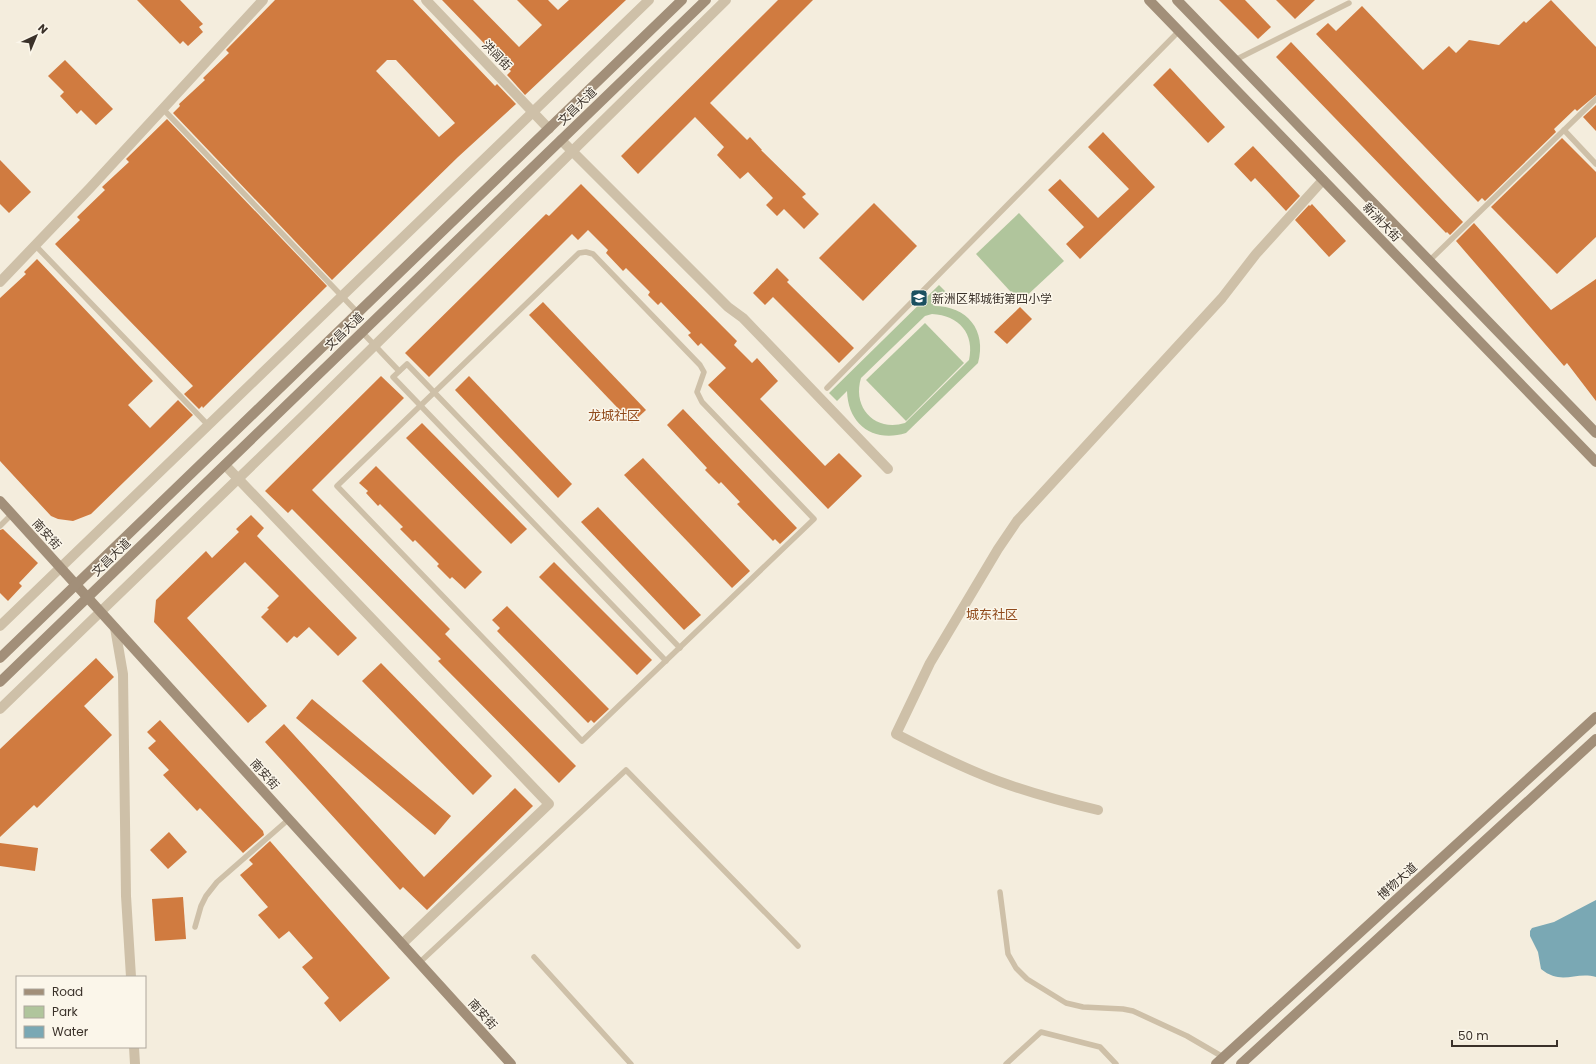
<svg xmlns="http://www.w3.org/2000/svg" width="1596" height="1064" font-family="Poppins,'Noto Sans SC',sans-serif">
<rect width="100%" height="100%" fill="#f4eddd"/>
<g fill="#b0c59c" fill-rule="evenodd">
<polygon points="1019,213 1064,261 1020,302 976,254"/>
<path d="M939,285L947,293L934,306C967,306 987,330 978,363L906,433C874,443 848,425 847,391L837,401L829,393ZM932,314C959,315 975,334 969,360L905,423C875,432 852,408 861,378L925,316Z"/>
<polygon points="925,323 964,363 906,421 866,380"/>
</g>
<path fill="#7aa8b4" d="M1596,900V977C1575,971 1562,986 1541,969L1538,952L1530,936V931L1532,928L1554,922Z"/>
<g fill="#d07b40" fill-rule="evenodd">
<polygon points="137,0 180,0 203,24 199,27 203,32 188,46 183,41 180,44"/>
<path d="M275,0H413L495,86L497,84L516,104L458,157L332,280L173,113L180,106L179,104L205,80L203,78L229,53L226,50ZM387,60H396L455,123L439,137L376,71Z"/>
<polygon points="442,0 473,0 519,47 542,25 517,0 548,0 558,10 569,0 626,0 525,95 507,75 511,71"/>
<polygon points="778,0 813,0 710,103 747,140 750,137 762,150 761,150 806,194 802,197 819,214 804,229 784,209 777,216 766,205 773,198 748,172 740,179 717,155 724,147 695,117 638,174 621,156"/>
<polygon points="1219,0 1245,0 1271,27 1258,39"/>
<polygon points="1276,0 1315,0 1295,19"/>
<polygon points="1551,0 1596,47 1596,95 1577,111 1575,109 1554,129 1556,132 1485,201 1482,198 1478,202 1316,34 1328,23 1336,31 1362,6 1423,70 1449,46 1456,53 1469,40 1499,45 1524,21 1526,23"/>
<polygon points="1291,42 1463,222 1450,235 1447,232 1446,233 1276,57"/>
<polygon points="65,60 113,109 96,125 81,110 77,114 60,96 64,92 48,76"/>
<polygon points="1170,68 1225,127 1208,143 1153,85"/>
<polygon points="1596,105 1596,131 1583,117"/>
<polygon points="167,119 327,286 203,408 202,406 199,409 184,394 193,386 55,244 80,220 77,217 105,190 102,187 129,162 126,159"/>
<polygon points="1103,132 1155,187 1080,259 1066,244 1084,227 1048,190 1060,179 1098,218 1129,189 1088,147"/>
<polygon points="1562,138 1596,172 1596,237 1557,274 1491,207"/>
<polygon points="1253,146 1300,196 1286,211 1255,178 1251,182 1234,164"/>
<polygon points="0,160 31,192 9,213 0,204"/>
<polygon points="581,184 737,341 734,345 752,363 757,358 778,381 760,399 825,466 839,453 862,476 828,509 708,385 726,368 701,343 698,346 688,335 691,333 661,302 658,305 648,295 650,292 626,268 623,271 606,253 608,250 588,230 578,240 572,234 429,377 405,353 546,214 549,216"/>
<polygon points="874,203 917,246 863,301 819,258"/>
<polygon points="1312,204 1346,241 1329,257 1295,220 1309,205 1310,206"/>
<polygon points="1474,223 1551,310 1596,279 1596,401 1567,363 1564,366 1456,241"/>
<polygon points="37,259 153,381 128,405 150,428 178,400 193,415 91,514 73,521 58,519 51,516 0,461 0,298 26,274 24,272"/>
<polygon points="777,268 789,280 787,282 854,348 839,363 773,297 765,305 753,293"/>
<polygon points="543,302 646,410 632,423 529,315"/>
<polygon points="1020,307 1032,319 1007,344 994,332"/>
<polygon points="381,376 404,398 312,490 450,629 445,634 576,766 559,783 438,661 441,659 292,509 288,513 265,491"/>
<polygon points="469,376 572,484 558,498 455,390"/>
<polygon points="683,409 797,528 780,544 775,539 773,541 737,504 740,502 721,482 719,484 705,470 707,468 667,425"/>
<polygon points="422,423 527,529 511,544 406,438"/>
<polygon points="643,458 750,571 732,588 624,475"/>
<polygon points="376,466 482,572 465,589 452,577 450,579 437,566 439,564 415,540 413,542 400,529 403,527 380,504 378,506 366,493 368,491 359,483"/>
<polygon points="598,507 701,615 684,630 581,522"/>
<polygon points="251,515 264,528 257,536 357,638 338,656 309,627 297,638 294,636 287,643 261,617 269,609 267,608 279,596 245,562 187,618 267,706 248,723 154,622 156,600 206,551 212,558 239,532 236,529"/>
<polygon points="3,529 38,563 19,583 22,586 8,601 0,593 0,530"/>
<polygon points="554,562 652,660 637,675 539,577"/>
<polygon points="507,606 609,709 594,723 591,720 588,723 497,631 500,628 492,620"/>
<polygon points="96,658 114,677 84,706 112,735 37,808 34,805 0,837 0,749"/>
<polygon points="381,663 492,776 473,795 362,681"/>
<polygon points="312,699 451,816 435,835 296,718"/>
<polygon points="160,720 263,831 264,835 243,853 200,808 197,811 163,775 169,770 148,748 156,741 147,732"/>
<polygon points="284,724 424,877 515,788 533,806 427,910 403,887 400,890 265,742"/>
<polygon points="169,832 187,852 168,869 150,850"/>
<polygon points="270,841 390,978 340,1022 324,1003 329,998 302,967 313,958 289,931 279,939 258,915 268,907 240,875 253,864 249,860"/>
<polygon points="0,843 38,848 35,871 0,866"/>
<polygon points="183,897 186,939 155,941 152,899"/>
</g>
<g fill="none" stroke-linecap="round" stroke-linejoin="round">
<g stroke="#cec0a8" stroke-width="5.5">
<polyline points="1235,60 1349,3"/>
<polyline points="163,109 358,313"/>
<polyline points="1564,130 1596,164"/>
<polyline points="35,245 208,425"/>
<polygon points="586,252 593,254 700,365 704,372 697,392 702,402 814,519 582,741 337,486 579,253"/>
<polyline points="1429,261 1596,99"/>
<polyline points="362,332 399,371"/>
<polyline points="827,388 1179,31"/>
<polyline points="0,526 12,514"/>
<polyline points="666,661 393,377 407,364 680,648"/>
<polyline points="1000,892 1008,954 1016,968 1027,979 1066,1003 1083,1007 1123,1009 1133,1011 1187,1036 1223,1057"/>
<polyline points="195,927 201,906 206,896 217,882 289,819"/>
<polyline points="534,957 631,1064"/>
<polyline points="419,963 626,770 798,946"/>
<polyline points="1006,1064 1041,1032 1100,1047 1116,1064"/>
</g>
<g stroke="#cec0a8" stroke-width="10">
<polyline points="426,0 549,129"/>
<polyline points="561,140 728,307 743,318 888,469"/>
<polyline points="0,282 90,188 263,0"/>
<polyline points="225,465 549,804 402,944"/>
<polyline points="0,626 649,0"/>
<polyline points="115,628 123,674 126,896 131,977"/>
<polyline points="0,709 304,415 726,0"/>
<path d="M1098,810C1064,802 1031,793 998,781C963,768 929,751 896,734L930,663L998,549L1017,521L1222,298L1256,254L1323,180"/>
<polyline points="134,1047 135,1064"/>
</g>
<g stroke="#a28f79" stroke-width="10">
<polyline points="1149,0 1596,462"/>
<polyline points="1177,0 1596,433"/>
<polyline points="0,501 511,1064"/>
<polyline points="0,658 682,0"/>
<polyline points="0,682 706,0"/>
<polyline points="1216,1064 1596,717"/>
<polyline points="1241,1064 1596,739"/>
</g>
</g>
<defs>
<g id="school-square" transform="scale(0.9)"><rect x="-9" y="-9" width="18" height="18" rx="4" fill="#1a5060" stroke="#fbf6ea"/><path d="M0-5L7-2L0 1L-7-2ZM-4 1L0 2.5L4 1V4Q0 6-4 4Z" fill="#fff"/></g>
</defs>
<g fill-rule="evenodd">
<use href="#school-square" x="919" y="298"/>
</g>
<g text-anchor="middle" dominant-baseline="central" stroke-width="3" stroke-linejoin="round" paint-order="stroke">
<g font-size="12" fill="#3a3129" stroke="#fbf6ea">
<text transform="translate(497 55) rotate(46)">洪闾街</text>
<text transform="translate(577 106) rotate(-44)">文昌大道</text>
<text transform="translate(1382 222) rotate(46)">新洲大街</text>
<text transform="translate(344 331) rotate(-44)">文昌大道</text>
<text transform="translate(47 534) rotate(48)">南安街</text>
<text transform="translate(111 557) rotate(-44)">文昌大道</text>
<text transform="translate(265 774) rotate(48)">南安街</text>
<text transform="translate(1397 881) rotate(-42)">博物大道</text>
<text transform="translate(483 1014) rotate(48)">南安街</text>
</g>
<g font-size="12" fill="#3a3129" stroke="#fbf6ea" text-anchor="start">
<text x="932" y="298">新洲区邾城街第四小学</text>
</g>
<g font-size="13" fill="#904a1b" stroke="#fbf6ea">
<text x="614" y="415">龙城社区</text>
<text x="992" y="614">城东社区</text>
</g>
</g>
<rect x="16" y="976" width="130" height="72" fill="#fbf6ea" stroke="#aea79d"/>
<rect x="24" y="989" width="20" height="6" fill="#a28f79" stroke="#aea79d"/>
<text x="52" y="996" font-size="12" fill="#3a3129">Road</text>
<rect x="24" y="1006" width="20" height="12" fill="#b0c59c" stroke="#aea79d"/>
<text x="52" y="1016" font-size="12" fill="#3a3129">Park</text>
<rect x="24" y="1026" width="20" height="12" fill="#7aa8b4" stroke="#aea79d"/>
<text x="52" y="1036" font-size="12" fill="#3a3129">Water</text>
<g transform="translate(36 36) rotate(44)" stroke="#fbf6ea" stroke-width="3" paint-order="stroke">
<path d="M0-3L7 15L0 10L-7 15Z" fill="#3a3129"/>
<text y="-6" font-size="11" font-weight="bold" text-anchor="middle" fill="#3a3129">N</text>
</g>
<path d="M1452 1040v6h105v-6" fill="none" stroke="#3a3129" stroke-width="2"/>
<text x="1458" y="1040" font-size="12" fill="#3a3129" stroke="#fbf6ea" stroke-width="3" paint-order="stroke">50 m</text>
</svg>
